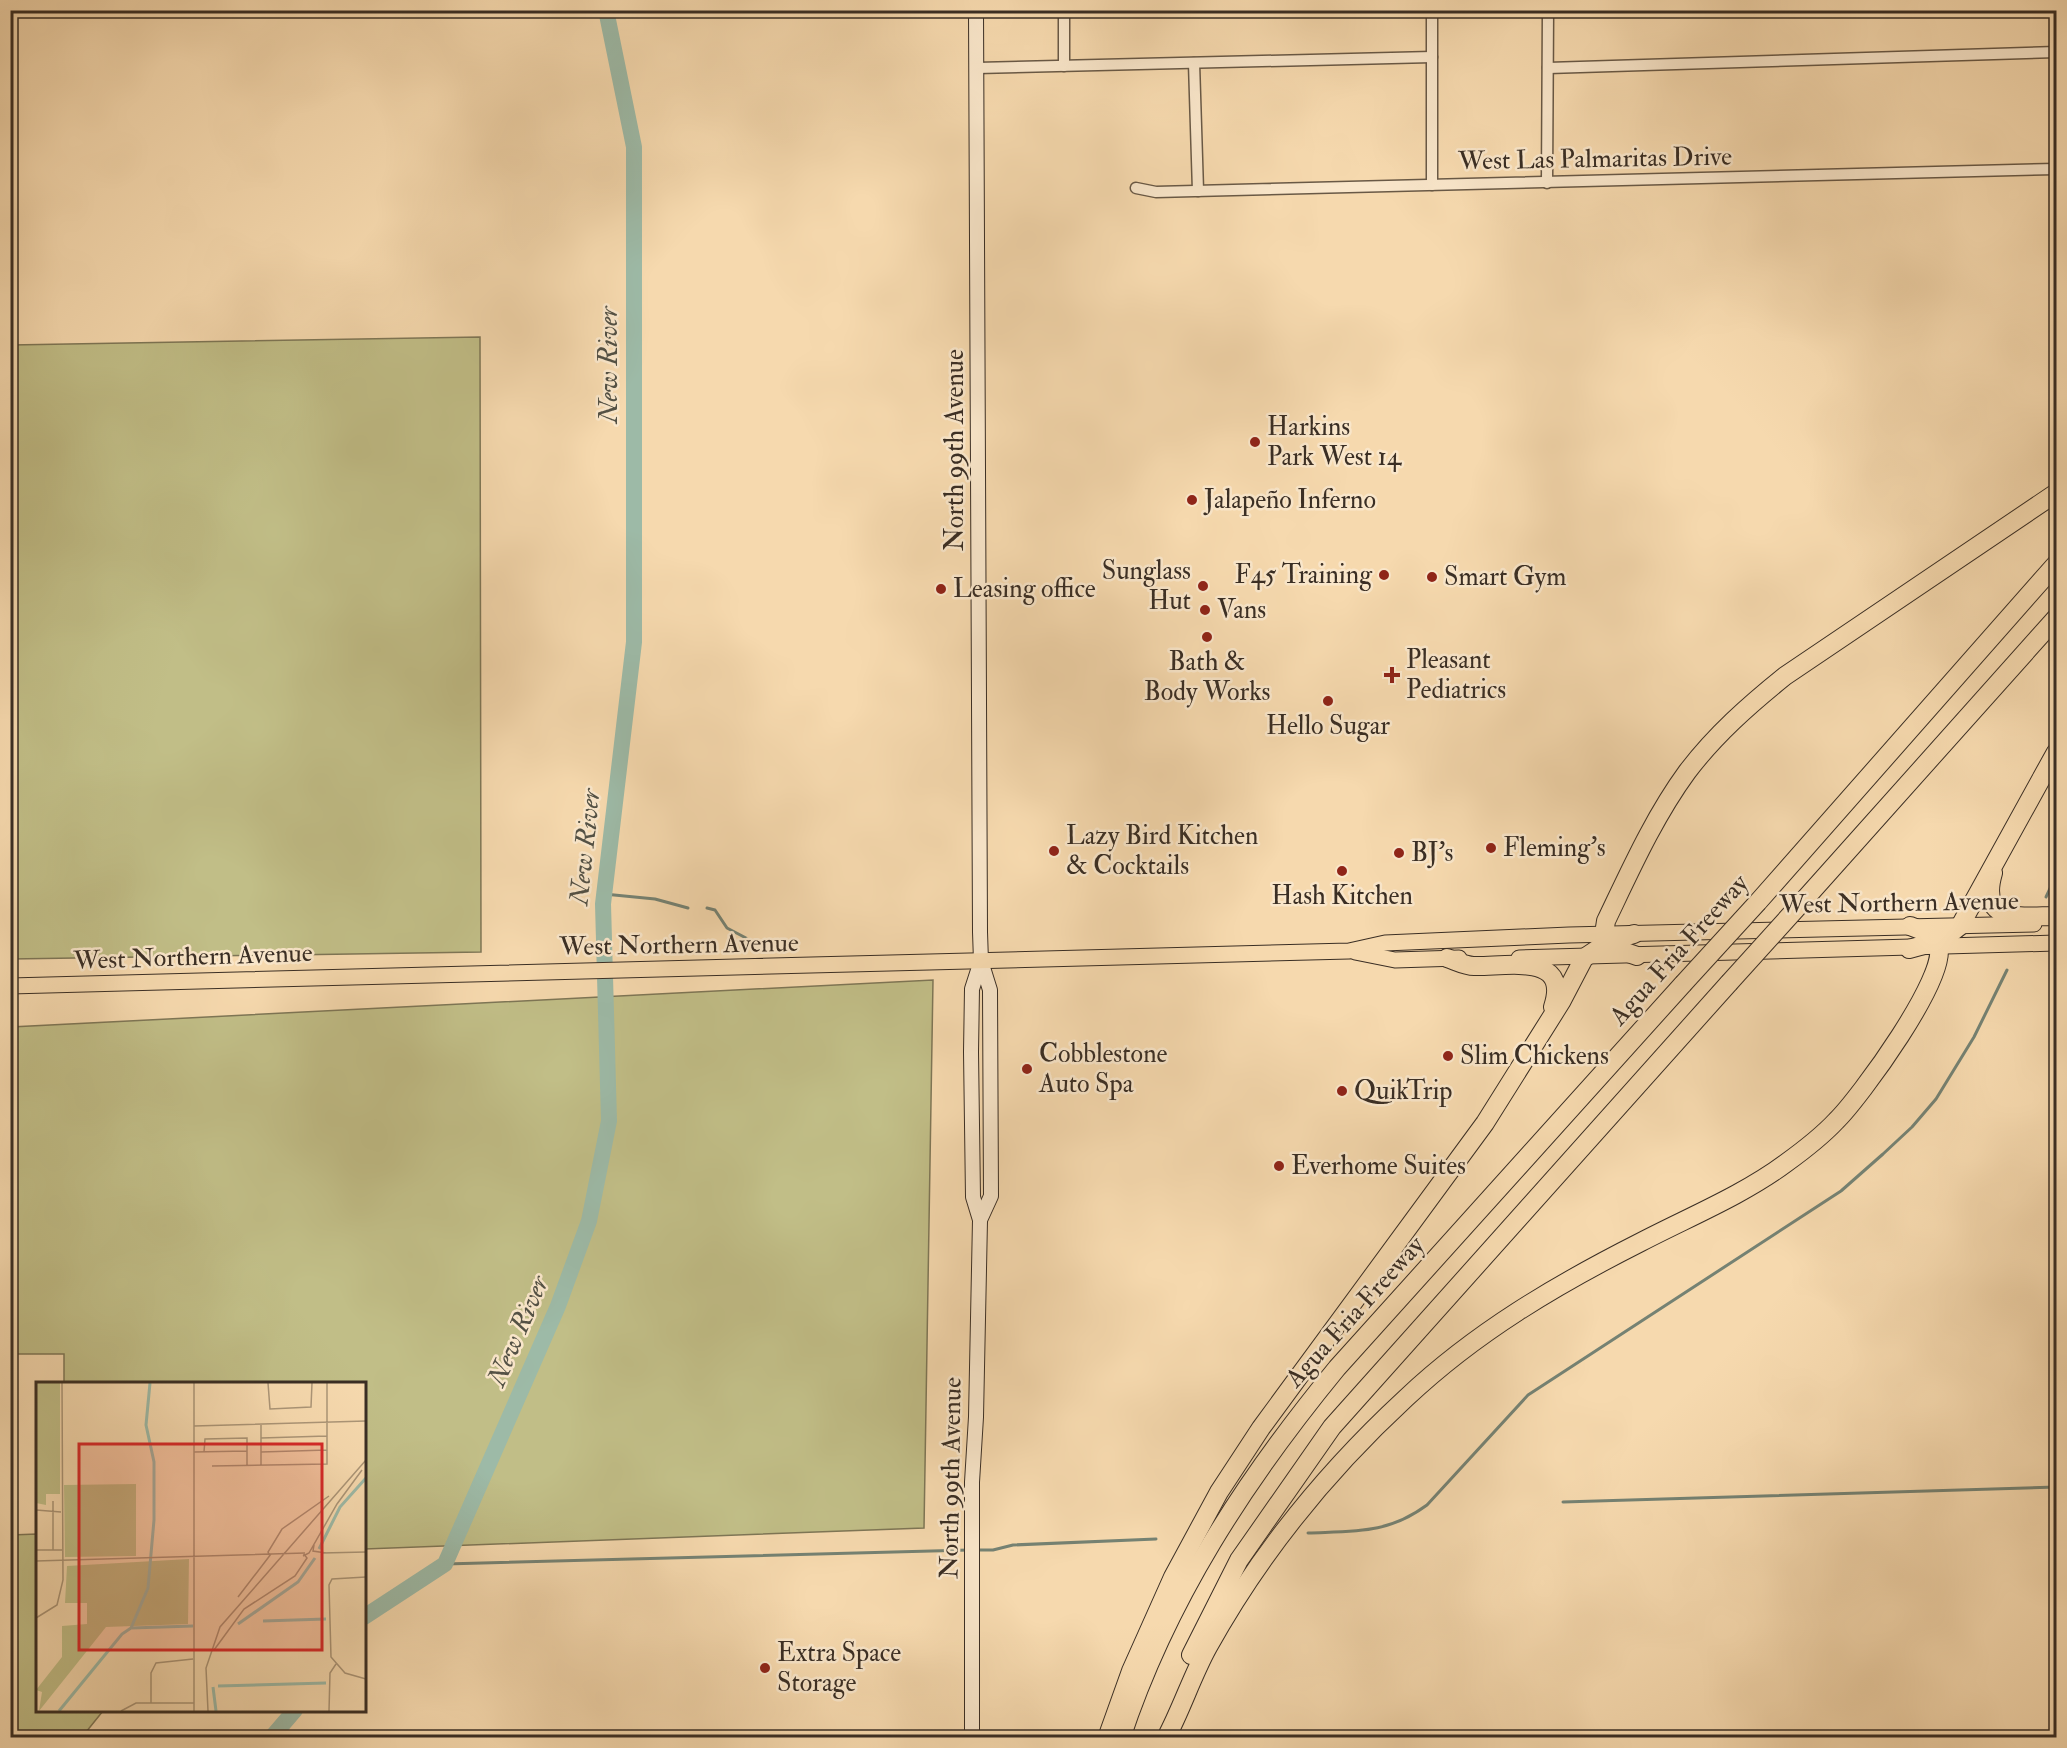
<svg xmlns="http://www.w3.org/2000/svg" width="2067" height="1748" font-family="'IM FELL Double Pica',serif">
<rect width="100%" height="100%" fill="#f6d9ae"/>
<filter id="stains"><feTurbulence type="fractalNoise" baseFrequency=".00333" numOctaves="4"/><feColorMatrix values="0 0 0 0 .2 0 0 0 0 .09 0 0 0 0 .02 0 0 0 .5 -.17"/></filter>
<radialGradient id="worn" r=".72"><stop offset=".6" stop-color="#630" stop-opacity="0"/><stop offset="1" stop-color="#630" stop-opacity=".3"/></radialGradient>
<g fill="#c1be87" stroke="#7e7656" stroke-width="1.5">
<polygon points="480,337 481,952 11,959 11,345"/>
<polygon points="933,980 924,1528 365,1549 364,1384 64,1383 64,1354 11,1354 11,1027"/>
<polygon points="37,1534 38,1710 103,1711 82,1737 11,1737 11,1535"/>
</g>
<g fill="none" stroke-linecap="round" stroke-linejoin="round">
<g stroke="#758273" stroke-width="3">
<polyline points="604,894 655,899 688,908"/>
<polyline points="2046,897 2056,876"/>
<polyline points="707,908 715,910 727,928 746,938"/>
<polyline points="1563,1502 2056,1487"/>
<path d="M1308,1533C1355,1531 1388,1534 1427,1505L1528,1395L1841,1191L1883,1154L1912,1127L1936,1099L1974,1037L2007,970"/>
<polyline points="975,1550 993,1550 1013,1545 1156,1539"/>
<polyline points="445,1564 969,1550"/>
</g>
<g stroke="#9dbaa7" stroke-width="16">
<polyline points="364,1617 445,1564 558,1306 589,1221 609,1121 603,904 634,642 634,147 606,10"/>
<polyline points="271,1738 295,1710"/>
</g>
<g stroke="#695946" stroke-width="13">
<g id="minor">
<polyline points="1064,10 1064,66"/>
<polyline points="1432,10 1432,185"/>
<polyline points="1194,63 1198,191"/>
<polyline points="977,68 1432,57"/>
<polyline points="1548,68 2056,52"/>
<polyline points="1547,183 1548,10"/>
<polyline points="1136,188 1156,192 2056,169"/>
</g>
</g>
<g stroke="#3a2e24" stroke-width="16">
<g id="secondary">
<polyline points="976,10 980,932 981,961 990,990 991,1196 980,1220"/>
<polyline points="972,1738 972,1482 976,1417 980,1220 973,1197 971,1052 972,989 981,961"/>
</g>
</g>
<g stroke="#3a2e24" stroke-width="17">
<g id="primary">
<polyline points="1355,952 1395,960 1459,958"/>
<polyline points="1519,958 2056,943"/>
<polyline points="10,986 1349,951 1385,943 1569,935 2034,924"/>
</g>
</g>
<g stroke="#3a2e24" stroke-width="20">
<g id="motorway">
<path d="M1993,873C1978,925 2022,916 2056,916"/>
<polyline points="1804,900 2056,618"/>
<polyline points="1758,902 2056,564"/>
<polyline points="1909,949 1942,940 1960,926 2056,752"/>
<path d="M1637,956L1614,948L1604,934L1606,921C1630,871 1654,817 1687,772C1715,735 1749,705 1785,676L2056,493"/>
<path d="M1447,958C1456,961 1465,966 1474,966C1506,967 1571,952 1553,1007"/>
<polyline points="1191,1655 1239,1560 1332,1427 1729,983"/>
<polyline points="1107,1738 1131,1671 1173,1577 1219,1492 1261,1428 1485,1123 1561,1002 1584,958 1608,942 1634,934"/>
<path d="M1121,1738C1167,1599 1245,1480 1337,1368L1683,984"/>
<path d="M1166,1738C1182,1708 1192,1676 1208,1647C1260,1553 1327,1471 1406,1398C1476,1332 1556,1285 1641,1242C1689,1217 1743,1195 1786,1163C1804,1150 1821,1137 1836,1121C1859,1099 1950,974 1938,946C1934,934 1921,930 1910,926"/>
</g>
</g>
<use href="#minor" stroke="#f9e6ca" stroke-width="10"/>
<use href="#secondary" stroke="#f9e6ca" stroke-width="14"/>
<use href="#primary" stroke="#f6d9ae" stroke-width="15"/>
<use href="#motorway" stroke="#f6d9ae" stroke-width="18"/>
<g stroke="#3a2e24" stroke-width="20" stroke-linecap="butt">
<g id="motorway-bridge">
<polyline points="1729,983 1804,900"/>
<polyline points="1683,984 1758,902"/>
</g>
</g>
<use href="#motorway-bridge" stroke="#f6d9ae" stroke-width="18"/>
</g>
<g fill="#8f2418" stroke="#f9e6ca" stroke-width="2">
<circle cx="1255" cy="442" r="6"/>
<circle cx="1192" cy="500" r="6"/>
<circle cx="1384" cy="575" r="6"/>
<circle cx="1432" cy="577" r="6"/>
<circle cx="1203" cy="586" r="6"/>
<circle cx="941" cy="589" r="6"/>
<circle cx="1205" cy="610" r="6"/>
<circle cx="1207" cy="637" r="6"/>
<path d="M1389 666h6v6h6v6h-6v6h-6v-6h-6v-6h6z"/>
<circle cx="1328" cy="701" r="6"/>
<circle cx="1491" cy="848" r="6"/>
<circle cx="1054" cy="851" r="6"/>
<circle cx="1399" cy="853" r="6"/>
<circle cx="1342" cy="871" r="6"/>
<circle cx="1448" cy="1056" r="6"/>
<circle cx="1027" cy="1069" r="6"/>
<circle cx="1342" cy="1091" r="6"/>
<circle cx="1279" cy="1166" r="6"/>
<circle cx="765" cy="1668" r="6"/>
</g>
<g text-anchor="middle" dominant-baseline="central" stroke-width="5" stroke-linejoin="round" paint-order="stroke">
<g font-size="26" fill="#3a2e24" stroke="#f9e6ca">
<text transform="translate(1595 159) rotate(-1)">West Las Palmaritas Drive</text>
<text transform="translate(955 450) rotate(-90)">North 99th Avenue</text>
<text transform="translate(1899 903) rotate(-1)">West Northern Avenue</text>
<text transform="translate(679 945) rotate(-1)">West Northern Avenue</text>
<text transform="translate(1679 950) rotate(-48)">Agua Fria Freeway</text>
<text transform="translate(193 957) rotate(-2)">West Northern Avenue</text>
<text transform="translate(1355 1312) rotate(-48)">Agua Fria Freeway</text>
<text transform="translate(951 1478) rotate(-89)">North 99th Avenue</text>
</g>
<g font-size="26" fill="#3a2e24" stroke="#f9e6ca" text-anchor="start">
<text x="1267" y="427">Harkins<tspan x="1267" dy="30">Park West 14</tspan></text>
<text x="1204" y="500">Jalapeño Inferno</text>
<text x="1191" y="571" text-anchor="end">Sunglass<tspan x="1191" dy="30">Hut</tspan></text>
<text x="1372" y="575" text-anchor="end">F45 Training</text>
<text x="1444" y="577">Smart Gym</text>
<text x="953" y="589">Leasing office</text>
<text x="1217" y="610">Vans</text>
<text x="1406" y="660">Pleasant<tspan x="1406" dy="30">Pediatrics</tspan></text>
<text x="1207" y="662" text-anchor="middle">Bath &amp;<tspan x="1207" dy="30">Body Works</tspan></text>
<text x="1328" y="726" text-anchor="middle">Hello Sugar</text>
<text x="1066" y="836">Lazy Bird Kitchen<tspan x="1066" dy="30">&amp; Cocktails</tspan></text>
<text x="1503" y="848">Fleming's</text>
<text x="1411" y="853">BJ's</text>
<text x="1342" y="896" text-anchor="middle">Hash Kitchen</text>
<text x="1039" y="1054">Cobblestone<tspan x="1039" dy="30">Auto Spa</tspan></text>
<text x="1460" y="1056">Slim Chickens</text>
<text x="1354" y="1091">QuikTrip</text>
<text x="1291" y="1166">Everhome Suites</text>
<text x="777" y="1653">Extra Space<tspan x="777" dy="30">Storage</tspan></text>
</g>
<g font-size="27" font-style="italic" fill="#535145" stroke="#f9e6ca">
<text transform="translate(608 365) rotate(-90)">New River</text>
<text transform="translate(585 847) rotate(-84)">New River</text>
<text transform="translate(518 1331) rotate(-67)">New River</text>
</g>
</g>
<g transform="translate(36 1382)">
<rect width="330" height="330" fill="#f6d9ae"/>
<path d="M0,1H24V112H10V123L0,121ZM100,102V174L29,175L28,103ZM153,177L152,242L70,245L3,329L6,310L0,308L26,275V244L51,242V221H29L31,184Z" fill="#c1be87"/>
<path fill="none" stroke="#9dbaa7" stroke-width="3" d="M283,167L304,125L330,96M227,239L290,237M202,242L262,200L279,176M95,246L157,244M182,304L290,301M177,305L180,329M23,329L86,252L95,246L112,206L118,138V80L110,43L114,1"/>
<path fill="none" stroke="#ab9577" stroke-width="1.5" d="M158,1V206M232,1L234,27L275,25L276,1M158,44L330,39M225,56L291,54M158,70L211,69M168,70L169,57L211,56V84M225,70L291,68M176,84L291,82V1M225,84V42M17,119V168M0,128L25,130M278,163L277,169L290,171M0,168H26M286,171L330,170M234,174L232,170L246,147L293,114M267,174L273,171L301,122L326,88M0,179L269,171M330,195L296,197L293,203L295,275L309,291L330,297M158,204V329M202,215L235,172M0,236L21,223L27,198L26,1M178,268L208,227L259,194L271,176L267,171M115,321V291L120,281L157,277M85,329L100,321H158M172,329L170,286L184,245L330,78M293,329L294,291L300,282"/>
<path fill="#d62828" fill-opacity="0.15" stroke="#d62828" stroke-width="3" d="M43,62H286V268H43Z"/>
<rect width="330" height="330" fill="none" stroke="#3a2e24" stroke-width="3"/>
</g>
<rect width="2067" height="1748" fill="none" stroke="#f6d9ae" stroke-width="36"/>
<rect x="12" y="12" width="2043" height="1724" fill="none" stroke="#3a2e24" stroke-width="3"/>
<rect x="18" y="18" width="2031" height="1712" fill="none" stroke="#3a2e24" stroke-width="1.5"/>
<rect width="100%" height="100%" filter="url(#stains)"/>
<rect width="100%" height="100%" fill="url(#worn)"/>
</svg>
